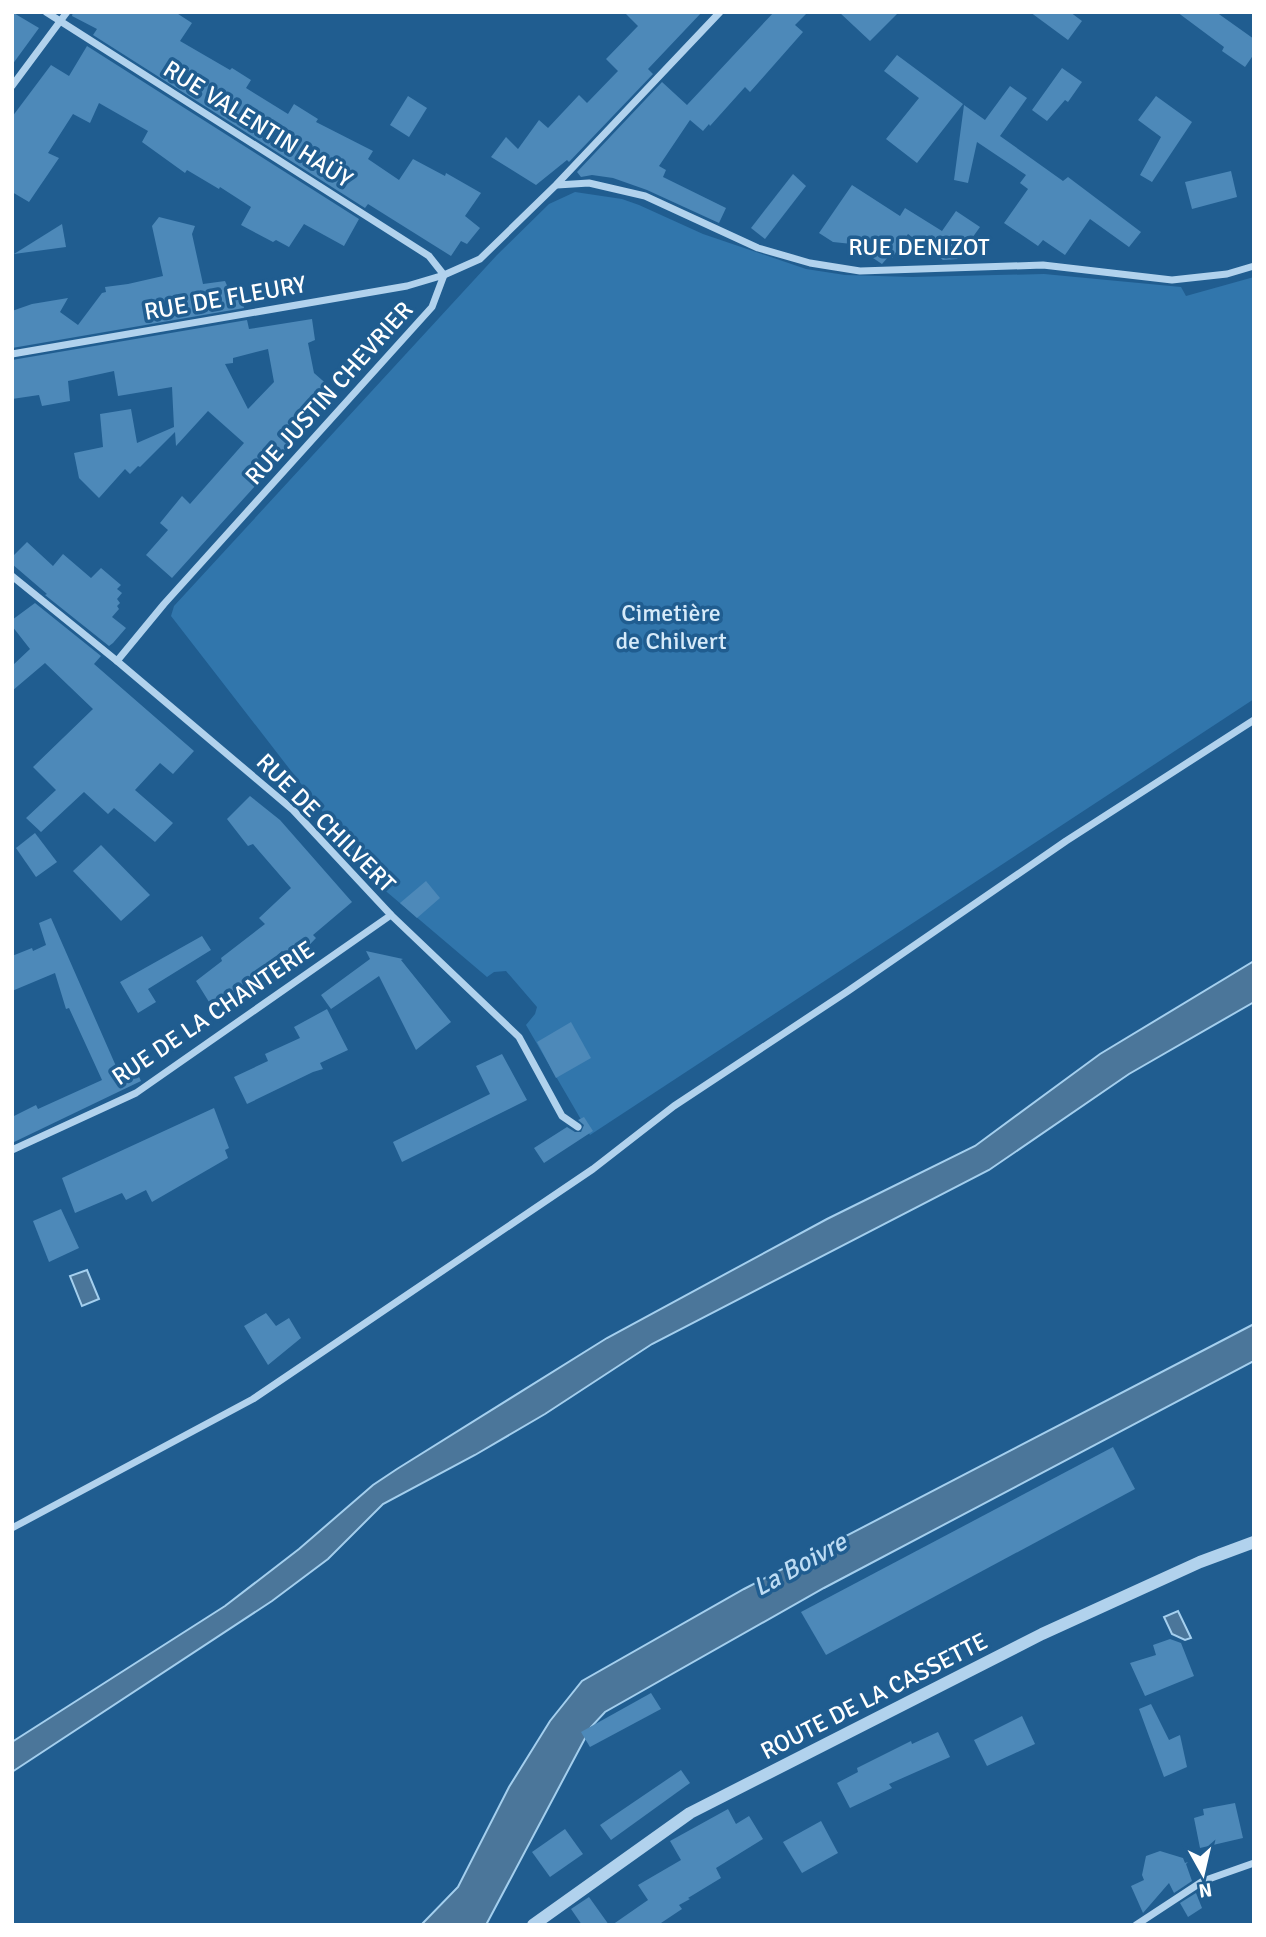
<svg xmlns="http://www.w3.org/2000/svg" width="1266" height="1937" font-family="Signika,sans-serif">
<rect width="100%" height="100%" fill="#205d90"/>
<polygon fill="#3176ac" points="575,192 622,199 639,205 703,234 806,269 845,275 912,277 1044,274 1181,287 1186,296 1254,277 1254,699 590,1135 526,1025 535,1014 537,1007 506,971 494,972 487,977 381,887 171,616 174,606 497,255 549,204"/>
<g fill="#4b769a" stroke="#a4cfee" stroke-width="2">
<polygon points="1254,961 1254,1002 1129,1074 989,1170 652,1344 545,1414 475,1455 383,1504 328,1559 272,1601 12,1772 12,1742 225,1606 299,1549 373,1485 397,1469 607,1338 827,1219 975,1146 1100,1054"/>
<polygon points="87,1270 99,1299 82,1306 70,1276"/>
<polygon points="1254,1324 1254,1361 824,1588 605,1712 591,1727 486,1925 421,1925 458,1887 509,1787 550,1721 582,1681 744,1589"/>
<polygon points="1178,1611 1191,1638 1185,1640 1172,1634 1164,1617"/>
</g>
<g fill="#4d89b9" fill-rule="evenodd">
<polygon points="12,12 39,28 12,65"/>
<polygon points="73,12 175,12 192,23 180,41 230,70 232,68 251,80 246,88 288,114 294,104 318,119 316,122 373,151 368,159 399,180 413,159 445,176 446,173 481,193 465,216 480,228 467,244 461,241 451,256 368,204 365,208 93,35 97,29 72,16"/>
<polygon points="624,12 702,12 648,69 653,74 569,162 567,160 536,185 491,157 506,137 518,149 539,120 548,128 579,95 587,103 618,71 606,59 638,26"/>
<polygon points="774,12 808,12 795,25 803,32 750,92 745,87 710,126 709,124 703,131 690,120 659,166 666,170 663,177 726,208 719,223 647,190 613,178 592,175 581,177 577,172 662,82 687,105"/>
<polygon points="839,12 899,12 870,41"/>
<polygon points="1030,12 1070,12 1082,21 1068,40"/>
<polygon points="1177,12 1216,12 1254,39 1254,54 1245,67 1222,51 1224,47"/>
<polygon points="87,46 359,219 344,246 304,224 289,247 276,240 273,242 241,225 251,207 220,187 219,189 187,170 185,173 142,142 148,131 99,103 90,123 73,114 48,153 59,158 29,202 12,192 12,117 51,65 69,76"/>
<polygon points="897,55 963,104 917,163 886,139 919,98 884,71"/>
<polygon points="1062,68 1082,82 1068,102 1065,100 1047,121 1032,110"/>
<polygon points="1010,86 1027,98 1000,136 1063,181 1068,177 1141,232 1129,247 1090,219 1065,255 1043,240 1038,246 1004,223 1028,189 1020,183 1026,175 977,142 968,183 954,180 964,105 985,120"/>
<polygon points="408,96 427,108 409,137 390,125"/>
<polygon points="1156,96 1192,122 1152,182 1140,175 1161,137 1138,120"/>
<polygon points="1231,171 1237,197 1192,209 1185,182"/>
<polygon points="793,174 806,186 765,239 751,228"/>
<polygon points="852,185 900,216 905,208 942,231 956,211 980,227 957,259 943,260 908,234 892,258 889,256 882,264 852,244 833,242 819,233"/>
<polygon points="159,217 195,226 192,234 203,284 225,281 229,290 240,288 244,308 12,348 12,311 32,304 68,298 60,312 78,325 102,293 106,292 105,287 128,284 163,276 152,226"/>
<polygon points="62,224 66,247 14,254"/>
<path d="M312,319L315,340L308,343L314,373L338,394L172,578L146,555L168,530L160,523L182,496L190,504L244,443L208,411L176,446L175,432L140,467L138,466L130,474L125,469L99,498L79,478L74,453L103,447L100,414L131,409L137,443L174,427L172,387L118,396L114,371L68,381L70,401L42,406L39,395L12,399V360L247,320L249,329ZM268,349L274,382L248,409L225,364L233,363V358Z"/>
<polygon points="27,542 53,566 63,554 91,578 101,568 121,585 117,589 122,593 117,599 120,603 117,606 119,609 112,617 126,628 113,643 109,646 45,595 47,594 12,564 12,557"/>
<polygon points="35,603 101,656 94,664 194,751 173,774 160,763 135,790 173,823 155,842 114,808 108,814 84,792 41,832 26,818 56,790 33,767 93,709 45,663 12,691 12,666 30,649 12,626 12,620"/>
<polygon points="250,796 280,820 352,902 313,935 316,938 294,961 282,951 214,1010 196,981 222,961 221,958 265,924 259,918 291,888 253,844 248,846 227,819"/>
<polygon points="35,833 57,862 36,877 16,848"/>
<polygon points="101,845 150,895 121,921 73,871"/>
<polygon points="426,881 440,898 417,918 400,903"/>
<polygon points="51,918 119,1073 134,1066 141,1081 12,1143 12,1117 36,1105 38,1109 102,1080 69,1008 66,1009 55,973 12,991 12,956 32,948 33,951 46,945 39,923"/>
<polygon points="202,936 211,950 148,989 156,1002 138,1013 120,982"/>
<polygon points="366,951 403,959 401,960 451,1022 416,1050 379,976 331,1009 321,995 370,959"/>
<polygon points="327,1009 348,1050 320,1063 323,1069 313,1072 247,1104 234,1077 268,1061 265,1054 300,1038 294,1027"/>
<polygon points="571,1022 591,1058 556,1078 537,1042"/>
<polygon points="502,1054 527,1100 402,1162 393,1142 490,1094 476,1066"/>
<polygon points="214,1108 229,1148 225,1150 228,1158 152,1202 146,1190 126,1200 122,1193 75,1213 62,1178"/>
<polygon points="584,1117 593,1131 544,1163 534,1148 567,1127 575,1132 581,1132 584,1125 578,1120"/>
<polygon points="61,1209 79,1248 49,1262 33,1221"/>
<polygon points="266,1313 276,1326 289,1318 301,1338 268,1365 244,1326"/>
<polygon points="1113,1447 1135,1489 826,1655 801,1612"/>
<polygon points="1170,1639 1181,1643 1194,1676 1145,1696 1130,1663 1156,1655 1153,1645"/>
<polygon points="651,1693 661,1709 590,1747 581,1732"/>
<polygon points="1151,1704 1169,1740 1180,1735 1187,1767 1164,1777 1139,1709"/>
<polygon points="1022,1716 1035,1744 987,1766 974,1740"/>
<polygon points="938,1732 950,1757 889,1784 892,1788 850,1808 837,1783 858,1772 857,1768 911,1741 912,1744"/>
<polygon points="681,1770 690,1783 611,1840 600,1825"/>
<polygon points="1235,1803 1243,1838 1200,1848 1194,1818 1204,1815 1203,1809"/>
<polygon points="728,1809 736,1824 749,1816 763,1839 716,1868 721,1878 688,1898 690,1899 679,1905 682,1909 658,1925 612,1925 648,1900 638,1885 681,1860 670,1841"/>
<polygon points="821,1821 838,1853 802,1873 783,1842"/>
<polygon points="565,1829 583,1854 550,1877 532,1852"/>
<polygon points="1160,1851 1183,1858 1185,1863 1188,1862 1186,1864 1192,1881 1174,1893 1169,1883 1143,1913 1131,1886 1144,1880 1142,1875 1146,1856"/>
<polygon points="1196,1893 1202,1908 1188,1917 1180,1903"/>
<polygon points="589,1897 609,1925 582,1925 571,1909"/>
</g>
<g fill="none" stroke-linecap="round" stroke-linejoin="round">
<g stroke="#b1d2ed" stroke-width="7">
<polyline points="12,86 67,12"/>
<polyline points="557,185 589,183 645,196 758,248 810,263 860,271 1043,265 1172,280 1227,274 1254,266"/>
<polyline points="12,354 407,286 444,275 429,256 46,12"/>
<polyline points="12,576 117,661 293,810 391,915 519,1037 562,1116 578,1127"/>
<polyline points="117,661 164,604 432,307 444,275 480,259 556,185 720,12"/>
<polyline points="12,1150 136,1093 391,915"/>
<polyline points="12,1528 253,1399 593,1169 674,1106 848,991 1066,841 1254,720"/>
<polyline points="1136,1925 1203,1881 1254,1863"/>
</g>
<polyline stroke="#b1d2ed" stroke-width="12" points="533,1925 690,1813 1042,1634 1200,1562 1254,1542"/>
</g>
<g text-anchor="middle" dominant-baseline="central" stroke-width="7" stroke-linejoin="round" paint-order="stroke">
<g font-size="24" fill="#fff" stroke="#205d90">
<text transform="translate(258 124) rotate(32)">RUE VALENTIN HAÜY</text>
<text x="919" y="247">RUE DENIZOT</text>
<text transform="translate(225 298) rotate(-10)">RUE DE FLEURY</text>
<text transform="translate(329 393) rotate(-48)">RUE JUSTIN CHEVRIER</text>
<text transform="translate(326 823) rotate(45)">RUE DE CHILVERT</text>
<text transform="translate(213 1013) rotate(-34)">RUE DE LA CHANTERIE</text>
<text transform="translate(874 1696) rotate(-27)">ROUTE DE LA CASSETTE</text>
</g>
<g font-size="24" fill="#d6eaf9" stroke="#205d90">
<text x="671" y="613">Cimetière<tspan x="671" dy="28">de Chilvert</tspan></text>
</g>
<g font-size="26" font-style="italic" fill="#bddcf4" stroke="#205d90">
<text transform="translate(800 1565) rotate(-29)">La Boivre</text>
</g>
</g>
<rect width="1266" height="1937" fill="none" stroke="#ffffff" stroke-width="28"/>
<g transform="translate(1203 1874) rotate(172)" stroke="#205d90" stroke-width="5" paint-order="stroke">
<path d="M0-5L12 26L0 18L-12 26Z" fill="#ffffff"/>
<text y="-10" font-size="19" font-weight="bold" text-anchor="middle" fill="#ffffff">N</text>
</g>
</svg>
